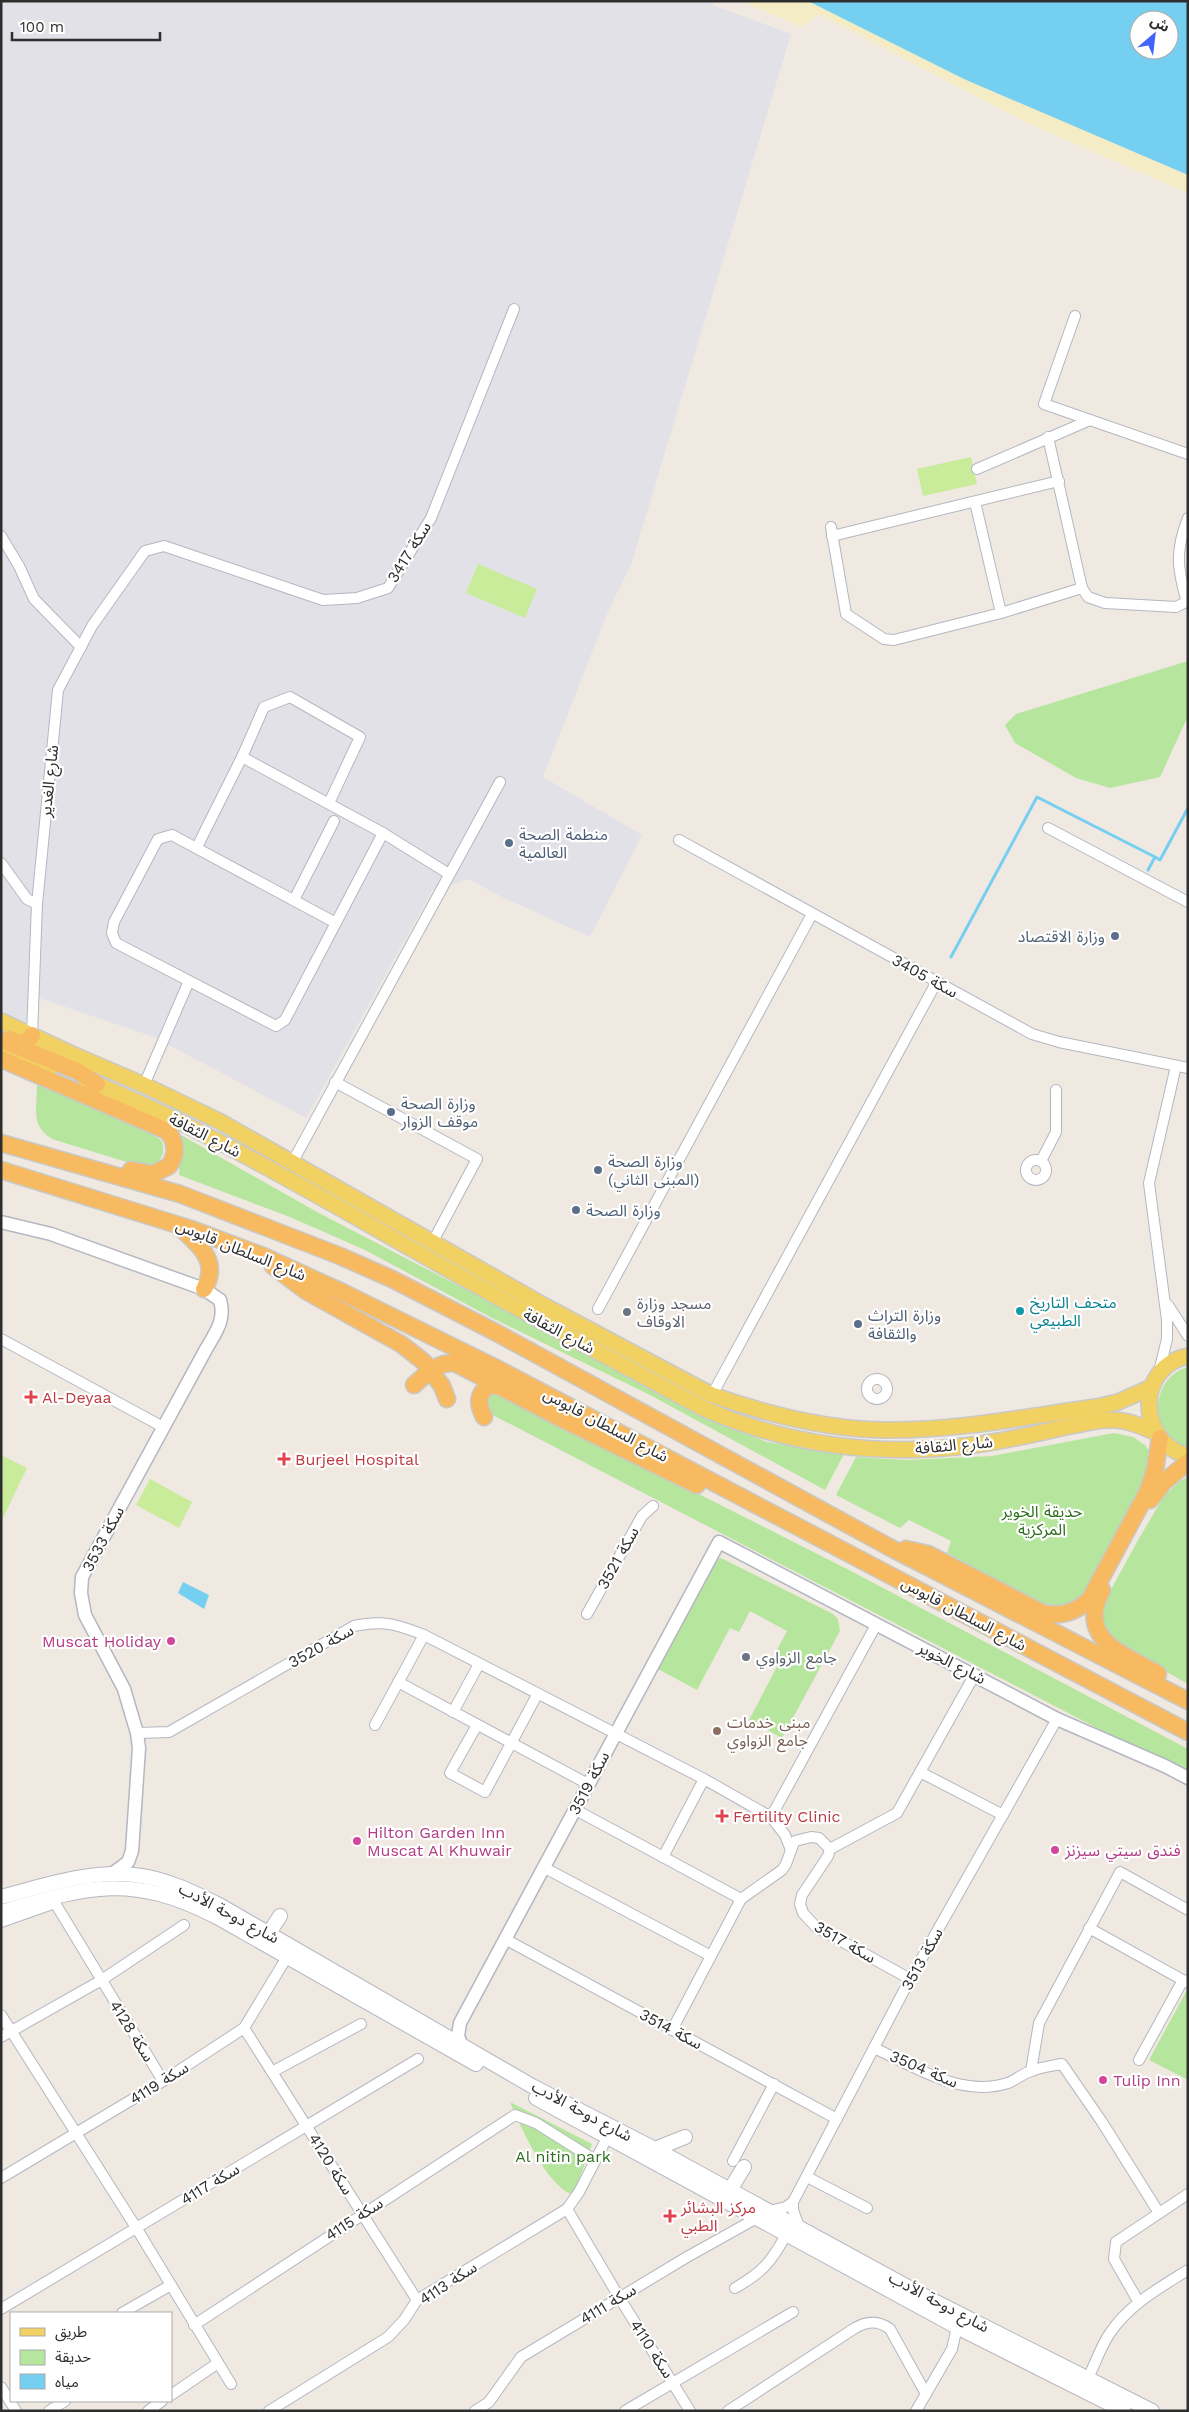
<svg xmlns="http://www.w3.org/2000/svg" width="1189" height="2412" font-family="'Work Sans','Noto Sans Arabic',sans-serif">
<rect width="100%" height="100%" fill="#efe9e1"/>
<polygon fill="#e3e1e8" points="1,1 714,1 713,5 791,34 632,562 607,614 543,777 642,835 590,937 498,895 469,879 432,891 306,1118 154,1037 42,999 31,996 26,1021 19,1023 1,1014"/>
<g fill="#b6e59e">
<polygon points="1188,661 1188,716 1160,777 1110,788 1076,778 1015,743 1005,725 1016,714"/>
<path d="M37,1085C79,1101 123,1115 161,1140C167,1154 160,1164 146,1168L52,1139C30,1125 37,1108 37,1085Z"/>
<polygon points="181,1135 317,1212 734,1429 767,1442 844,1454 825,1490 650,1395 494,1319 365,1250 290,1217 179,1175"/>
<path d="M1188,1367V1449C1148,1438 1148,1378 1188,1367Z"/>
<polygon points="497,1392 849,1570 1188,1749 1188,1775 487,1412 484,1396"/>
<polygon points="1114,1433 1133,1437 1145,1445 1150,1452 1151,1468 1118,1534 1081,1598 1063,1609 1047,1606 947,1553 951,1541 909,1520 900,1528 836,1495 856,1457 905,1460 992,1456"/>
<polygon points="1188,1477 1188,1684 1109,1639 1100,1624 1102,1606 1137,1542 1164,1496 1180,1481"/>
<polygon points="721,1558 833,1614 838,1619 840,1631 782,1738 749,1720 781,1659 774,1655 787,1631 750,1611 739,1632 730,1628 697,1690 656,1668 714,1560"/>
<polygon points="1187,1990 1188,1990 1188,2080 1149,2060"/>
<path d="M510,2102L592,2144L576,2188L571,2194C545,2183 521,2127 510,2102Z"/>
</g>
<polygon fill="#f3ecc5" points="740,1 808,1 964,79 1188,175 1188,193 1025,122 819,14 802,27"/>
<g fill="#c9ec9a">
<polygon points="971,457 977,484 923,496 917,469"/>
<polygon points="478,564 537,589 525,618 466,593"/>
<polygon points="1,1455 27,1468 1,1522"/>
<polygon points="150,1479 192,1502 179,1528 136,1505"/>
</g>
<g fill="#75cff0" fill-rule="evenodd">
<path d="M808,1H1188V175L964,79ZM1139,20H1169V50H1139Z"/>
<polygon points="183,1582 209,1595 204,1609 178,1593"/>
</g>
<g fill="none" stroke-linecap="round" stroke-linejoin="round">
<g stroke="#75cff0" stroke-width="3">
<polyline points="1148,870 1155,857 1160,860 1188,808"/>
<polyline points="951,957 1037,797 1155,857"/>
</g>
<g stroke="#b4b7c1" stroke-width="12">
<g id="minor">
<polyline points="1075,316 1044,404 1188,454"/>
<polyline points="1048,437 1082,588 1088,597 1105,603 1176,607 1188,601"/>
<polyline points="977,469 1090,420"/>
<polyline points="975,502 1001,613"/>
<polyline points="831,527 846,614 884,639 894,640 1001,613 1082,588"/>
<polyline points="1,536 19,566 34,599 81,647"/>
<polyline points="832,536 1059,481"/>
<path d="M1187,602C1177,568 1175,551 1188,518"/>
<polyline points="242,757 383,833 449,874"/>
<polyline points="1048,828 1188,902"/>
<polyline points="679,840 1032,1034 1059,1042 1188,1068"/>
<polyline points="197,847 242,757 264,707 290,697 360,737 329,803"/>
<polyline points="1,863 27,899 37,904"/>
<polyline points="294,900 334,821"/>
<polyline points="336,923 172,835 158,839 114,922 112,933 116,943 276,1026 285,1020 383,833"/>
<polyline points="32,1035 37,904 58,690 92,626 145,551 164,546 323,600 357,598 388,588 431,518 514,309"/>
<polyline points="335,1082 477,1159 432,1243"/>
<polyline points="144,1085 189,981"/>
<circle cx="1036" cy="1170" r="10"/>
<polyline points="1041,1161 1056,1132 1056,1090"/>
<polyline points="292,1163 500,782"/>
<polyline points="1168,1305 1188,1336"/>
<polyline points="598,1309 812,914"/>
<polyline points="1,1339 163,1427"/>
<polyline points="1159,1372 1167,1339 1167,1320 1149,1183 1176,1066"/>
<circle cx="877" cy="1389" r="10"/>
<polyline points="712,1395 936,983"/>
<polyline points="587,1614 642,1516 653,1506"/>
<polyline points="398,1682 588,1784"/>
<polyline points="453,1712 479,1664"/>
<polyline points="375,1725 424,1635"/>
<polyline points="477,1725 450,1773 485,1792 537,1695"/>
<path d="M137,1733L169,1732L354,1626C384,1620 396,1624 424,1635L704,1779L771,1817L785,1835L791,1850"/>
<polyline points="920,1772 1003,1815"/>
<polyline points="574,1809 741,1899"/>
<polyline points="771,1817 876,1625"/>
<polyline points="795,1841 811,1837 819,1838 830,1849 828,1856 802,1895 800,1904 803,1913 816,1927 910,1979"/>
<polyline points="830,1849 897,1813 975,1674"/>
<polyline points="663,1857 704,1779"/>
<polyline points="543,1867 711,1956"/>
<polyline points="1,1922 55,1903 163,2081"/>
<polyline points="1089,1928 1188,1983"/>
<polyline points="505,1939 837,2119"/>
<polyline points="1,2015 137,2229 231,2384"/>
<polyline points="244,2028 417,2300"/>
<polyline points="672,2030 741,1899 782,1870 786,1864 793,1845"/>
<polyline points="1,2037 100,1981 184,1925"/>
<path d="M874,2048C916,2067 961,2098 1008,2083C1016,2080 1023,2073 1032,2071C1041,2067 1052,2066 1062,2064L1102,2122L1159,2213"/>
<polyline points="1139,2060 1183,1980"/>
<polyline points="1031,2071 1039,2023 1120,1872 1188,1910"/>
<polyline points="272,2072 361,2024"/>
<polyline points="733,2161 774,2084"/>
<polyline points="807,2177 867,2208"/>
<polyline points="1,2178 163,2081 244,2028 287,1957"/>
<polyline points="793,2202 793,2210 799,2227"/>
<polyline points="567,2209 619,2297 690,2411"/>
<polyline points="769,2211 786,2207 793,2202 910,1979 1057,1719"/>
<path d="M735,2288C763,2272 771,2262 786,2235"/>
<polyline points="1138,2301 1114,2259 1116,2242 1188,2194"/>
<polyline points="1,2309 418,2059"/>
<polyline points="122,2313 171,2285"/>
<polyline points="194,2325 515,2115 536,2123 595,2160"/>
<path d="M1088,2378C1095,2364 1101,2346 1110,2333C1130,2304 1159,2288 1188,2270"/>
<polyline points="1,2387 16,2411"/>
<polyline points="171,2395 218,2363"/>
<polyline points="49,2411 65,2401"/>
<polyline points="148,2411 162,2401"/>
<polyline points="269,2411 388,2337 404,2320 417,2300 567,2209 579,2192 607,2138"/>
<polyline points="475,2411 489,2402 521,2357 687,2257 757,2218"/>
<polyline points="625,2411 793,2312"/>
<path d="M728,2411L855,2328C867,2321 878,2320 890,2329L926,2394"/>
<polyline points="916,2411 952,2349 957,2327"/>
</g>
</g>
<g stroke="#b4b7c1" stroke-width="15">
<g id="tertiary">
<path d="M1,1222L51,1234L204,1289L220,1300C226,1321 215,1333 205,1351L82,1577L81,1593L85,1615L124,1689L137,1733L139,1748L132,1851L128,1862L112,1874"/>
<polyline points="461,2044 458,2036 460,2023 719,1542 1057,1719 1165,1766 1188,1778"/>
</g>
</g>
<g stroke="#b4b7c1" stroke-width="16">
<g id="secondary">
<path d="M1,1897C43,1886 90,1870 134,1875C165,1878 193,1892 221,1906L532,2086L655,2149L928,2298L1152,2411"/>
<path d="M1,1912C89,1886 131,1873 217,1917L476,2064"/>
<polyline points="269,1933 280,1916"/>
<polyline points="536,2098 957,2327 1124,2411"/>
<polyline points="655,2149 685,2137"/>
<polyline points="730,2190 744,2167"/>
</g>
</g>
<g stroke="#c9c9c9" stroke-width="18">
<g id="primary">
<path d="M1,1021L74,1055L144,1085L219,1121L543,1305L712,1395C766,1414 825,1429 883,1430C954,1431 1025,1417 1096,1407L1118,1402L1152,1387"/>
<polyline points="1,1052 50,1067"/>
<path d="M86,1080C200,1126 306,1189 414,1250C510,1305 607,1357 705,1409C789,1446 882,1457 973,1445C1006,1441 1038,1433 1070,1426C1084,1424 1098,1419 1112,1420C1127,1420 1141,1426 1155,1432"/>
<path d="M1188,1356C1135,1367 1137,1442 1188,1456"/>
</g>
</g>
<g stroke="#c9c9c9" stroke-width="19">
<g id="trunk">
<path d="M10,1039C19,1043 27,1046 32,1035"/>
<polyline points="1,1040 77,1071 97,1084"/>
<path d="M1,1059L167,1131C177,1142 177,1154 169,1166L153,1174L131,1170"/>
<polyline points="1,1143 180,1194 340,1256 392,1279 497,1333 889,1547 1188,1701"/>
<polyline points="1,1170 191,1229 263,1256 342,1292 496,1368 1188,1732"/>
<path d="M182,1229C200,1246 220,1262 204,1289"/>
<polyline points="273,1266 306,1291 401,1344 424,1362 442,1386 447,1399"/>
<path d="M414,1385C427,1373 437,1362 455,1363L556,1416L697,1485"/>
<path d="M484,1417C477,1403 477,1394 490,1385L502,1387"/>
<polyline points="1150,1500 1164,1482 1188,1462"/>
<path d="M906,1549L928,1554L1043,1613C1062,1617 1076,1612 1090,1599L1148,1491L1155,1470L1160,1438"/>
<path d="M1102,1590C1076,1639 1123,1654 1158,1674"/>
</g>
</g>
<use href="#minor" stroke="#fff" stroke-width="10"/>
<use href="#tertiary" stroke="#fff" stroke-width="12"/>
<use href="#secondary" stroke="#fff" stroke-width="14"/>
<use href="#primary" stroke="#f2d163" stroke-width="15"/>
<use href="#trunk" stroke="#f8ba60" stroke-width="16"/>
</g>
<g fill="#5c6f8a" stroke="#fff" stroke-width="2">
<circle cx="509" cy="843" r="5"/>
<circle cx="1115" cy="936" r="5"/>
<circle cx="391" cy="1112" r="5"/>
<circle cx="598" cy="1170" r="5"/>
<circle cx="576" cy="1210" r="5"/>
<circle cx="858" cy="1324" r="5"/>
</g>
<circle fill="#0f9aa8" stroke="#fff" stroke-width="2" cx="1020" cy="1311" r="5"/>
<g fill="#6b7280" stroke="#fff" stroke-width="2">
<circle cx="627" cy="1312" r="5"/>
<circle cx="746" cy="1657" r="5"/>
</g>
<g fill="#e0444e" stroke="#fff" stroke-width="2">
<path d="M28.5 1389.5h5v5h5v5h-5v5h-5v-5h-5v-5h5z"/>
<path d="M281.5 1451.5h5v5h5v5h-5v5h-5v-5h-5v-5h5z"/>
<path d="M719.5 1808.5h5v5h5v5h-5v5h-5v-5h-5v-5h5z"/>
<path d="M667.5 2208.5h5v5h5v5h-5v5h-5v-5h-5v-5h5z"/>
</g>
<g fill="#d1479c" stroke="#fff" stroke-width="2">
<circle cx="171" cy="1641" r="5"/>
<circle cx="357" cy="1841" r="5"/>
<circle cx="1055" cy="1850" r="5"/>
<circle cx="1103" cy="2080" r="5"/>
</g>
<circle fill="#8d6e63" stroke="#fff" stroke-width="2" cx="717" cy="1731" r="5"/>
<g text-anchor="middle" dominant-baseline="central" stroke-width="4.5" stroke-linejoin="round" paint-order="stroke">
<g font-size="16" fill="#2e2e2e" stroke="#fff">
<text transform="translate(409 552) rotate(-58)">سكة 3417</text>
<text transform="translate(49 781) rotate(-84)">شارع الغدير</text>
<text transform="translate(925 976) rotate(29)">سكة 3405</text>
<text transform="translate(205 1135) rotate(27)">شارع الثقافة</text>
<text transform="translate(241 1250) rotate(22)">شارع السلطان قابوس</text>
<text transform="translate(559 1331) rotate(28)">شارع الثقافة</text>
<text transform="translate(606 1425) rotate(28)">شارع السلطان قابوس</text>
<text transform="translate(954 1445) rotate(-5)">شارع الثقافة</text>
<text transform="translate(103 1539) rotate(-62)">سكة 3533</text>
<text transform="translate(618 1558) rotate(-61)">سكة 3521</text>
<text transform="translate(964 1614) rotate(28)">شارع السلطان قابوس</text>
<text transform="translate(321 1646) rotate(-29)">سكة 3520</text>
<text transform="translate(952 1663) rotate(27)">شارع الخوير</text>
<text transform="translate(589 1783) rotate(-62)">سكة 3519</text>
<text transform="translate(229 1913) rotate(28)">شارع دوحة الأدب</text>
<text transform="translate(845 1942) rotate(30)">سكة 3517</text>
<text transform="translate(922 1959) rotate(-61)">سكة 3513</text>
<text transform="translate(671 2029) rotate(28)">سكة 3514</text>
<text transform="translate(132 2031) rotate(58)">سكة 4128</text>
<text transform="translate(924 2069) rotate(23)">سكة 3504</text>
<text transform="translate(159 2083) rotate(-32)">سكة 4119</text>
<text transform="translate(582 2111) rotate(28)">شارع دوحة الأدب</text>
<text transform="translate(331 2164) rotate(58)">سكة 4120</text>
<text transform="translate(210 2184) rotate(-31)">سكة 4117</text>
<text transform="translate(354 2219) rotate(-33)">سكة 4115</text>
<text transform="translate(448 2283) rotate(-33)">سكة 4113</text>
<text transform="translate(939 2302) rotate(28)">شارع دوحة الأدب</text>
<text transform="translate(608 2304) rotate(-31)">سكة 4111</text>
<text transform="translate(652 2349) rotate(57)">سكة 4110</text>
</g>
<g font-size="16" fill="#4e5e75" stroke="#fff" text-anchor="start">
<text x="519" y="834">منطمة الصحة<tspan x="519" dy="18">العالمية</tspan></text>
<text x="1105" y="936" text-anchor="end">وزارة الاقتصاد</text>
<text x="401" y="1103">وزارة الصحة<tspan x="401" dy="18">موقف الزوار</tspan></text>
<text x="608" y="1161">وزارة الصحة<tspan x="608" dy="18">(المبنى الثاني)</tspan></text>
<text x="586" y="1210">وزارة الصحة</text>
<text x="868" y="1315">وزارة التراث<tspan x="868" dy="18">والثقافة</tspan></text>
</g>
<g font-size="16" fill="#0d838f" stroke="#fff" text-anchor="start">
<text x="1030" y="1302">متحف التاريخ<tspan x="1030" dy="18">الطبيعي</tspan></text>
</g>
<g font-size="16" fill="#5b616d" stroke="#fff" text-anchor="start">
<text x="637" y="1303">مسجد وزارة<tspan x="637" dy="18">الاوقاف</tspan></text>
<text x="756" y="1657">جامع الزواوي</text>
</g>
<g font-size="16" fill="#be3a42" stroke="#fff" text-anchor="start">
<text x="42" y="1397">Al-Deyaa</text>
<text x="295" y="1459">Burjeel Hospital</text>
<text x="733" y="1816">Fertility Clinic</text>
<text x="681" y="2207">مركز البشائر<tspan x="681" dy="18">الطبي</tspan></text>
</g>
<g font-size="16" fill="#2c6e1b" stroke="#fff">
<text x="1042" y="1511">حديقة الخوير<tspan x="1042" dy="18">المركزية</tspan></text>
<text x="563" y="2156">Al nitin park</text>
</g>
<g font-size="16" fill="#b23c85" stroke="#fff" text-anchor="start">
<text x="161" y="1641" text-anchor="end">Muscat Holiday</text>
<text x="367" y="1832">Hilton Garden Inn<tspan x="367" dy="18">Muscat Al Khuwair</tspan></text>
<text x="1065" y="1850">فندق سيتي سيزنز</text>
<text x="1113" y="2080">Tulip Inn</text>
</g>
<g font-size="16" fill="#785e54" stroke="#fff" text-anchor="start">
<text x="727" y="1722">مبنى خدمات<tspan x="727" dy="18">جامع الزواوي</tspan></text>
</g>
</g>
<rect width="1189" height="2412" fill="none" stroke="#2e2e2e" stroke-width="5"/>
<rect x="10" y="2312" width="162" height="90" fill="#ffffff" stroke="#ababab"/>
<rect x="20" y="2328" width="25" height="8" fill="#f2d163" stroke="#ababab"/>
<text x="55" y="2337" font-size="15" fill="#2e2e2e">طريق</text>
<rect x="20" y="2350" width="25" height="15" fill="#b6e59e" stroke="#ababab"/>
<text x="55" y="2362" font-size="15" fill="#2e2e2e">حديقة</text>
<rect x="20" y="2374" width="25" height="15" fill="#75cff0" stroke="#ababab"/>
<text x="55" y="2387" font-size="15" fill="#2e2e2e">مياه</text>
<g transform="translate(1154 35) rotate(28)"><circle r="24" fill="#ffffff" stroke="#ababab"/>
<path d="M0-4L9 19L0 12L-9 19Z" fill="#4264fb"/>
<text y="-8" font-size="14" font-weight="bold" text-anchor="middle" fill="#2e2e2e">ش</text>
</g>
<path d="M12 32v8h148v-8" fill="none" stroke="#2e2e2e" stroke-width="2.5"/>
<text x="20" y="32" font-size="15" fill="#2e2e2e" stroke="#ffffff" stroke-width="4" paint-order="stroke">100 m</text>
</svg>
